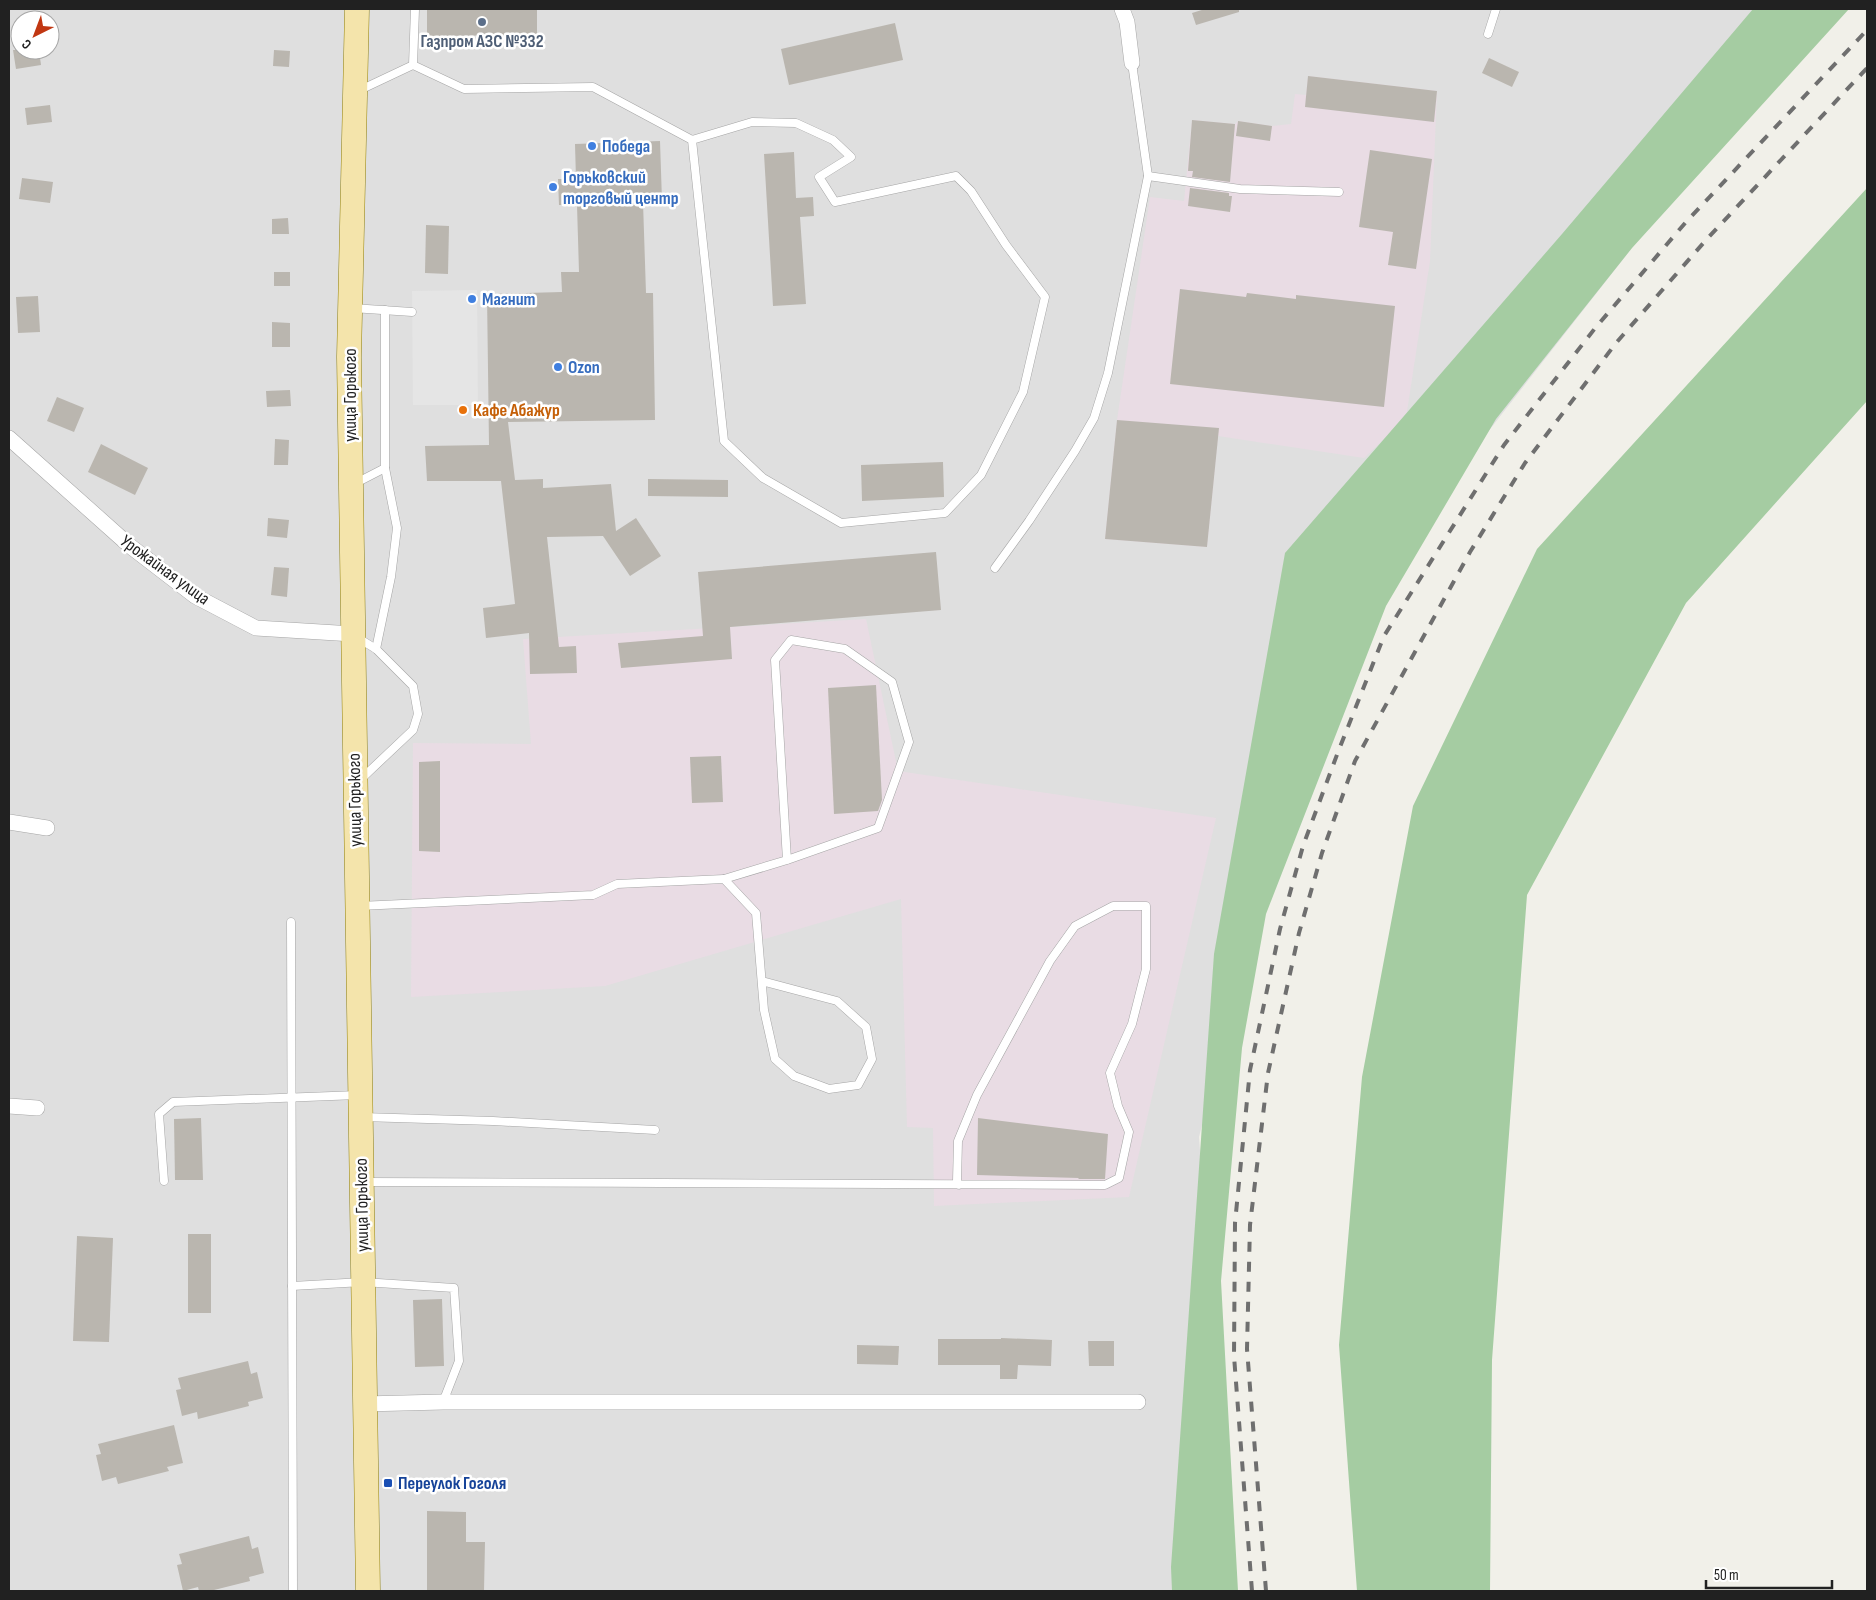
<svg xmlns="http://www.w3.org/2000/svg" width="1876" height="1600" font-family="'Sofia Sans Condensed',sans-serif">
<rect width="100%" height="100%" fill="#f1f0e9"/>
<path fill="#dfdfdf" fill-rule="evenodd" d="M9,9H1819L1325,640L1199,1137L1220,1424L1199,1591H9ZM20,20H50V50H20Z"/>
<g fill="#e9dce4">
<polygon points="1308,76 1437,91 1430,261 1406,418 1364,458 1218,436 1207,547 1105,539 1117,420 1150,197 1184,201 1192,120 1235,124 1238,121 1272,126 1291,124 1295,94 1306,95"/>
<polygon points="866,619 898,771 1216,818 1129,1197 934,1206 933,1128 907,1127 901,899 605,986 411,997 413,743 531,744 523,639"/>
</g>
<g fill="#a5cca2">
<polygon points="1753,9 1849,9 1632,248 1496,419 1386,606 1266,914 1242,1048 1221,1281 1238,1591 1172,1591 1171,1567 1214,954 1285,553 1562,234"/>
<polygon points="1867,188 1867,401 1686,603 1527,895 1492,1360 1490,1591 1357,1591 1339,1345 1362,1077 1413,806 1537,549"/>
</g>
<polygon fill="#e5e5e5" points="477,290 478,405 413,405 412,291"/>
<g fill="#bab6af">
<polygon points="427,9 537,9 537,35 427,36"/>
<polygon points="1205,9 1239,9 1239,12 1196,25 1192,13"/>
<polygon points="895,23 903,60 789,85 781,49"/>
<polygon points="13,50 39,50 41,65 16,69"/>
<polygon points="274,50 290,51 289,67 273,66"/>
<polygon points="1489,58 1519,72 1512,87 1482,73"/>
<polygon points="1308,76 1437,91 1434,122 1305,107"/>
<polygon points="50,105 52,122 27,125 25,108"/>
<polygon points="1192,120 1235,124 1230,182 1192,177 1193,171 1188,171"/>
<polygon points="1238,121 1272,126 1270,141 1236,136"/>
<polygon points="660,141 662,201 643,202 646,293 653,293 655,420 508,422 515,480 543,479 543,488 611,484 616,531 636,518 661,556 630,576 603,536 547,537 559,647 576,646 577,673 530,674 529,633 486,638 483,608 515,604 501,481 427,481 425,446 489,445 487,294 562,292 561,272 579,272 577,205 559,205 558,179 576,179 575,144"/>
<polygon points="1370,150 1432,159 1416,269 1388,265 1393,232 1359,227"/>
<polygon points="794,152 796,198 813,197 814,216 800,217 806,304 773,306 764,154"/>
<polygon points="22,178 53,182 50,203 19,199"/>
<polygon points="1190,188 1229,193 1229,196 1232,196 1230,212 1188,206"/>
<polygon points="288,218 289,234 272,234 272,219"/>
<polygon points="426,225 449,226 448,274 425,273"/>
<rect x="274" y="272" width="16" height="14"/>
<polygon points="1180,289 1246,297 1247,293 1296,299 1296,295 1395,306 1384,407 1170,384"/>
<polygon points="38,296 40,332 18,333 16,297"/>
<polygon points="272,322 290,323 290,347 272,347"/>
<polygon points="290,390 291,406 267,407 266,391"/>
<polygon points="57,397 84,408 74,432 47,421"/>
<polygon points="1117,420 1219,428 1207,547 1105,539"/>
<polygon points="275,439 289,440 288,465 274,465"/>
<polygon points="101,444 148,468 135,495 88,472"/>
<polygon points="943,462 944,497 862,501 861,465"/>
<polygon points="648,479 728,480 728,497 648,496"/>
<polygon points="268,518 289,520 287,538 267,536"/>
<polygon points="936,552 941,610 730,627 732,659 621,668 618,643 703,636 698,572"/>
<polygon points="274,567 289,568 287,597 271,595"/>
<polygon points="876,685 882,800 878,811 834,814 828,688"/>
<polygon points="721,756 723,802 692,803 690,757"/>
<polygon points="440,761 440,852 419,851 419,762"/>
<polygon points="201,1118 203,1180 175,1180 174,1119"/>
<polygon points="978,1118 1108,1134 1105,1179 1078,1179 1079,1178 977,1175"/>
<rect x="188" y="1234" width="23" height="79"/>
<polygon points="77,1236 113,1238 109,1342 73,1341"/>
<polygon points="442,1299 444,1366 415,1367 413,1300"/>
<polygon points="1001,1338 1052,1340 1051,1366 1018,1365 1017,1379 1000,1379 1000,1365 938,1365 938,1339 1001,1339"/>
<polygon points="1088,1341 1114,1341 1114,1366 1089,1366"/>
<polygon points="857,1345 899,1346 898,1365 857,1364"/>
<polygon points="248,1361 251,1374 257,1372 263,1398 248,1402 249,1406 198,1419 197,1412 182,1416 176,1390 181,1389 178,1378"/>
<polygon points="174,1425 183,1463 167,1467 169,1471 118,1484 116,1477 102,1481 96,1455 101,1454 98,1444"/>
<polygon points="427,1511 466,1512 466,1542 485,1542 484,1591 427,1591"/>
<polygon points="249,1536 252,1549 258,1547 264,1573 249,1577 250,1581 210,1591 199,1591 198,1587 183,1591 177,1565 182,1564 179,1554"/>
</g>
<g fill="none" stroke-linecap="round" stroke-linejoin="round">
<g stroke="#a5a5a5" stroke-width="9">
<g id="lane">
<polyline points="1488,34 1496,9"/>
<polyline points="413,65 464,89 593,87 692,140 752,122 796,123 833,140 851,157 819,177 835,202 956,176 971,191 1006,245 1045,297 1023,392 981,475 945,513 841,523 763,478 724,441 692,140"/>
<polyline points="360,90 413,65 415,9"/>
<polyline points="1148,176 1240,189 1339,192"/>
<polyline points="352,308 412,312"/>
<polyline points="354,484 385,468 385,310"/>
<polyline points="995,568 1029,521 1075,451 1094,418 1108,373 1148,176 1132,63"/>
<polyline points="358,638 376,649 413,686 418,714 413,730 360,780"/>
<polyline points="376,649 391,577 397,528 385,468"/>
<polyline points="724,879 787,860 878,828 909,742 892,682 845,649 791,640 775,660 787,860"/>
<polyline points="359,906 593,895 617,884 724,879 756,913 764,1010 775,1059 794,1076 829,1089 858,1085 872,1059 866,1027 837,1001 762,981"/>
<polyline points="291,922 293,1591"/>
<polyline points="362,1117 493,1121 655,1130"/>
<polyline points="164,1181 159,1114 173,1102 358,1095"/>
<path d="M364,1182C611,1183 858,1183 1105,1185L1119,1178L1129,1132L1118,1106L1110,1073L1132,1024L1146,969V906H1113L1075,926L1050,961L977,1095L958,1141L957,1181L959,1185"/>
<polyline points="292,1286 363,1282 454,1288 459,1361 443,1402"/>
</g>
</g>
<g stroke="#a5a5a5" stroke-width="16">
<g id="street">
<polyline points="1122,9 1127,22 1132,63"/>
<polyline points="9,438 130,546 195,596 256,628 353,634"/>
<polyline points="9,822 47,828"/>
<polyline points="9,1106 37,1108"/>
<polyline points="364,1404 443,1402 1138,1402"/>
</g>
</g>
<g stroke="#91810e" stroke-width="25">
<polyline id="primary" points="357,9 349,357 368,1591"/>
</g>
<use href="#lane" stroke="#fff" stroke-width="8"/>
<use href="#street" stroke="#fff" stroke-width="15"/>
<use href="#primary" stroke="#f4e4ab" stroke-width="24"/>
<g stroke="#6f6f6f" stroke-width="4" stroke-dasharray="10 10" stroke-linecap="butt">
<polyline points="1252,1591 1234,1356 1235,1223 1250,1070 1280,929 1303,846 1338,752 1384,636 1504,445 1596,327 1686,222 1867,30"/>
<polyline points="1266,1591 1247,1349 1250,1225 1268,1073 1299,933 1322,853 1355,761 1470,552 1525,463 1616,343 1706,240 1867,68"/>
</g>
</g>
<circle fill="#5c6f8a" stroke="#fff" stroke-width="2" cx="482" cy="22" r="5"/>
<g fill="#3f7fe0" stroke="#fff" stroke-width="2">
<circle cx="592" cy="146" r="5"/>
<circle cx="553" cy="187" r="5"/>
<circle cx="472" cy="299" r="5"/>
<circle cx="558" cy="367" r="5"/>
</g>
<circle fill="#e8710a" stroke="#fff" stroke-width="2" cx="463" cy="410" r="5"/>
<rect fill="#1a4fb4" stroke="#fff" stroke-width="2" x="383" y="1478" width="10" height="10" rx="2.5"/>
<g text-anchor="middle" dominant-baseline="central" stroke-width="5" stroke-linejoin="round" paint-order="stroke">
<g font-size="18" font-weight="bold" fill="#4e5e75" stroke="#fff">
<text x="482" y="41">Газпром АЗС №332</text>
</g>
<g font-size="18" font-weight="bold" fill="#366cbe" stroke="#fff" text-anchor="start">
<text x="602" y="146">Победа</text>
<text x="563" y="177">Горьковский<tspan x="563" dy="21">торговый центр</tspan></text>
<text x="482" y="299">Магнит</text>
<text x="568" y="367">Ozon</text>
</g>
<g font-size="18" fill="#212121" stroke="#fff">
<text transform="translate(350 395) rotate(-90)">улица Горького</text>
<text transform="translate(165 570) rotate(36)">Урожайная улица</text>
<text transform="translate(355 800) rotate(-91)">улица Горького</text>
<text transform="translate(362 1205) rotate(-91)">улица Горького</text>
</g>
<g font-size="18" font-weight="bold" fill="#c56008" stroke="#fff" text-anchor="start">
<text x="473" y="410">Кафе Абажур</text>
</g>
<g font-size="18" font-weight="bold" fill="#164399" stroke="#fff" text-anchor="start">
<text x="398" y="1483">Переулок Гоголя</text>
</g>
</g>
<rect width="1876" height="1600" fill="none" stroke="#212121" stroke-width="20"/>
<g transform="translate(35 35) rotate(222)"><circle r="24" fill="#ffffff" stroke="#a6a6a6"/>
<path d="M0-4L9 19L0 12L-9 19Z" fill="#c13712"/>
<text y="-8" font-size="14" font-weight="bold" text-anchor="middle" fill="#212121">С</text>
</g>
<path d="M1706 1580v8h126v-8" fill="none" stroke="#212121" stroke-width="2.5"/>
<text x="1714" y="1580" font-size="15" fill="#212121" stroke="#ffffff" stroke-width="4" paint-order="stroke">50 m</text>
</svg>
